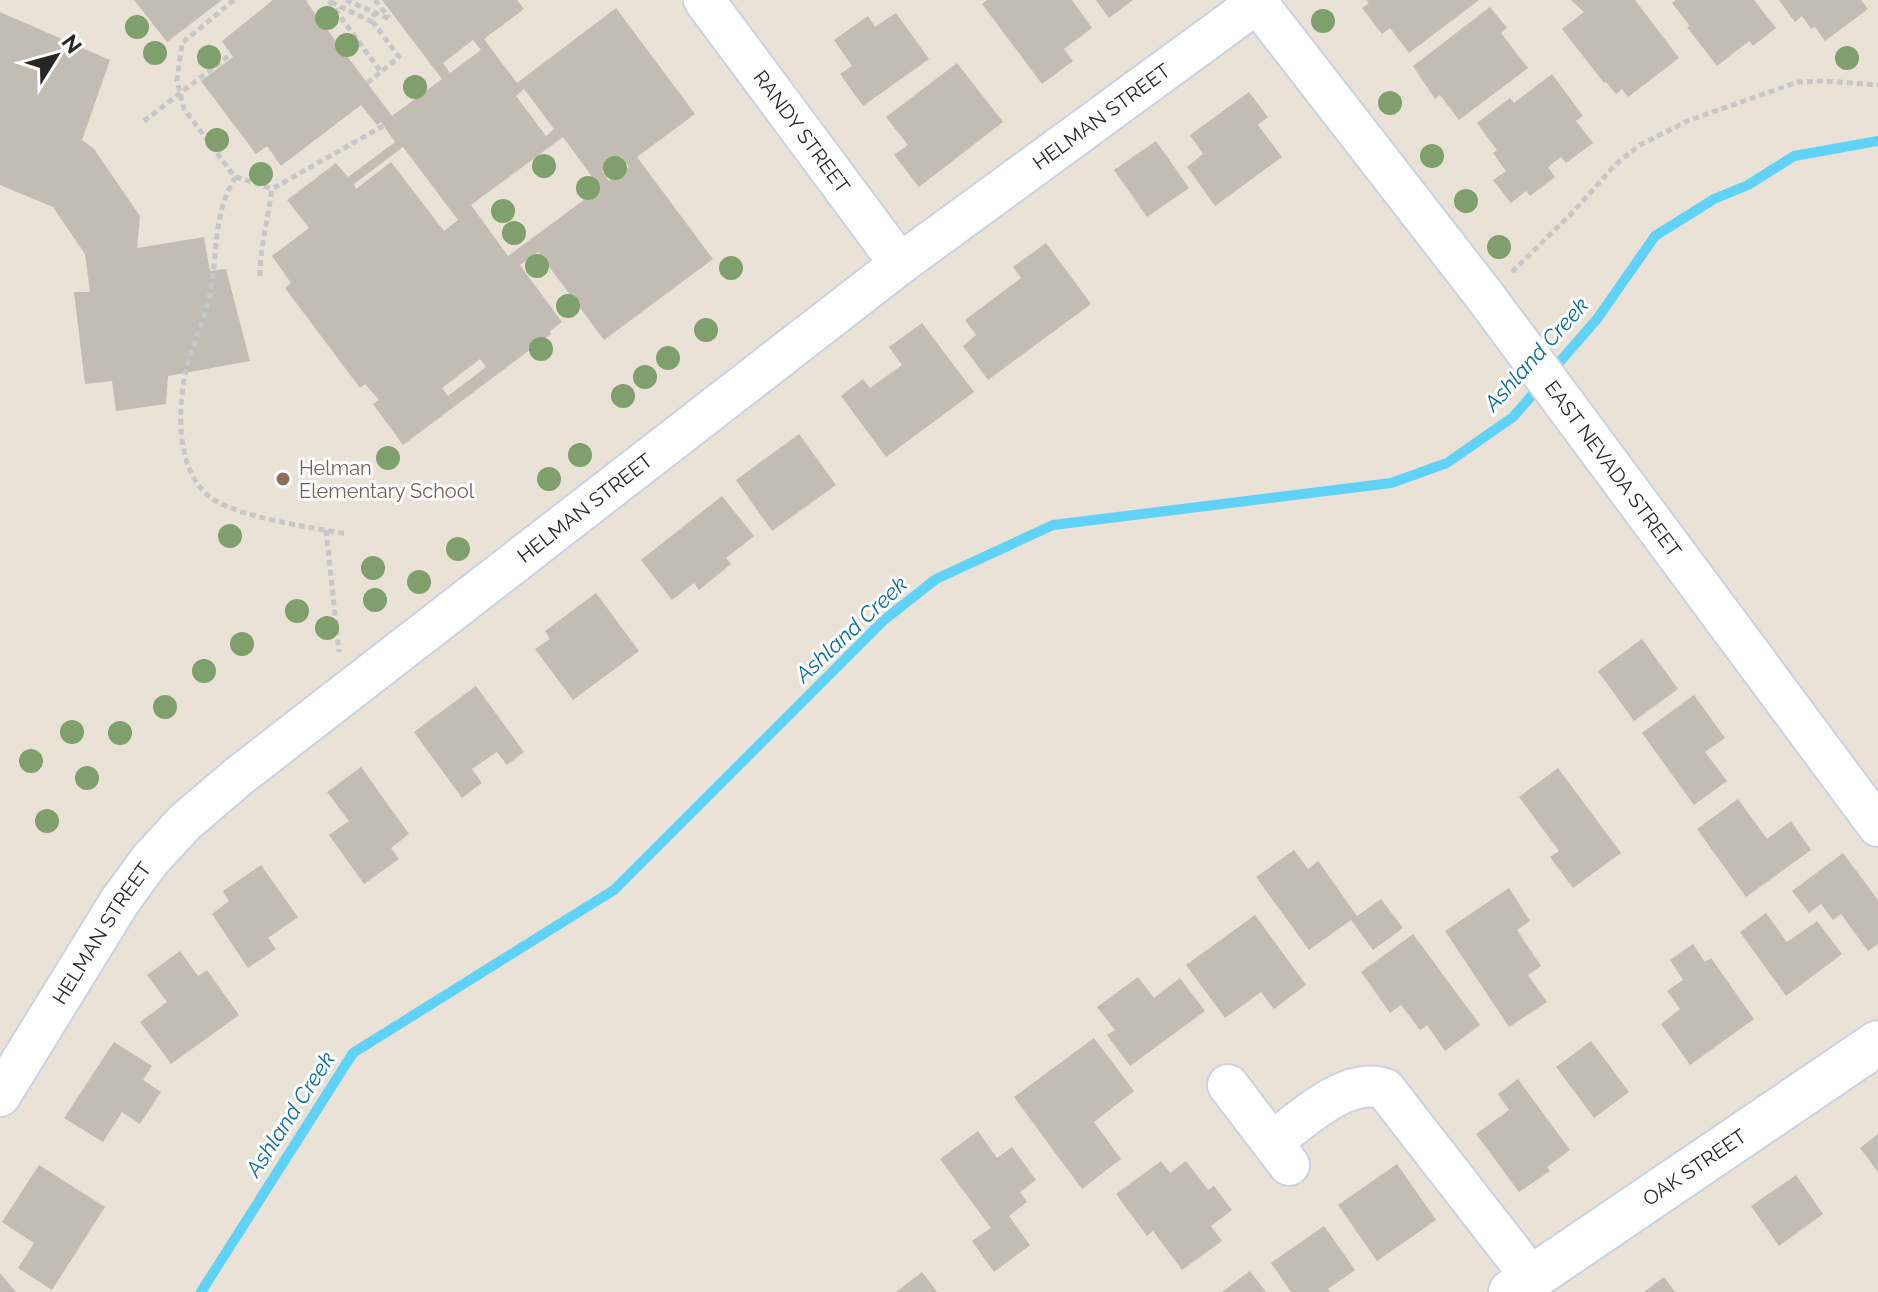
<svg xmlns="http://www.w3.org/2000/svg" width="1878" height="1292" font-family="Raleway,sans-serif">
<rect width="100%" height="100%" fill="#ebe2d7"/>
<g fill="none" stroke-linecap="round" stroke-linejoin="round">
<g stroke="#60d2f7" stroke-width="10">
<polyline points="1550,373 1597,319 1655,236 1714,199 1748,185 1794,156 1878,141"/>
<polyline points="201,1292 353,1053 614,890 884,620 936,579 1053,525 1391,483 1447,463 1513,417 1540,386"/>
</g>
</g>
<g fill="#c2bcb4" fill-rule="evenodd">
<polygon points="134,0 222,0 167,42"/>
<path d="M273,0H305L392,116L442,79L382,0H517L524,9L484,39L517,83L616,8L695,114L637,157L713,259L604,340L538,252L520,265L562,322L550,331L551,334L403,445L373,404L379,400L365,384L360,388L285,288L291,283L272,256L309,228L287,200L336,163L348,177L395,142L381,122L377,125L361,105L281,166L267,146L256,154L201,81L233,57L222,41ZM473,40L481,50L450,73L443,63ZM524,89L554,129L546,136L516,96ZM563,137L600,188L508,256L471,205ZM403,147L458,220L444,231L391,162L356,189L354,184ZM622,157L629,167L609,181L602,171ZM480,359L486,367L448,396L442,388Z"/>
<polygon points="987,0 1072,0 1092,28 1064,49 1073,61 1042,84 982,4"/>
<polygon points="1096,0 1133,0 1109,18"/>
<polygon points="1366,0 1479,0 1409,53 1390,28 1382,34 1362,8 1369,3"/>
<polygon points="1571,0 1635,0 1679,58 1628,97 1622,89 1616,94 1606,82 1604,83 1562,29 1584,12"/>
<polygon points="1676,0 1754,0 1776,28 1753,46 1749,41 1717,66 1687,27 1690,26 1672,3"/>
<polygon points="1779,0 1861,0 1868,9 1825,41 1815,27 1811,29 1802,16 1795,22"/>
<polygon points="1490,7 1507,28 1501,33 1528,68 1459,120 1440,95 1435,99 1413,66"/>
<polygon points="0,12 110,60 82,140 94,149 140,216 137,248 204,237 210,271 226,269 250,361 168,376 166,404 116,411 112,381 85,384 74,292 90,292 85,254 53,207 0,185"/>
<polygon points="896,13 929,59 863,106 840,74 852,66 834,40 868,16 875,27"/>
<polygon points="957,63 1003,122 919,187 894,155 908,145 886,117"/>
<polygon points="1552,74 1583,116 1576,121 1593,143 1566,163 1561,157 1548,167 1555,177 1530,196 1526,191 1511,203 1493,180 1506,171 1493,153 1497,150 1477,123 1510,98 1514,103"/>
<polygon points="1249,92 1268,117 1258,125 1282,157 1215,206 1187,167 1203,154 1190,135"/>
<polygon points="1156,141 1189,188 1147,217 1114,170"/>
<polygon points="1046,243 1091,304 988,380 963,346 976,335 965,320 1021,278 1013,267"/>
<polygon points="922,323 974,392 886,457 841,396 863,379 870,388 902,365 889,347"/>
<polygon points="799,434 836,485 772,531 736,480"/>
<polygon points="722,496 754,536 726,558 731,564 699,590 694,583 672,600 641,560"/>
<polygon points="596,593 639,651 573,700 535,649 550,639 545,631"/>
<polygon points="1642,639 1678,689 1634,721 1598,671"/>
<polygon points="476,686 524,752 507,765 497,752 472,769 482,783 462,798 414,732"/>
<polygon points="1694,695 1725,738 1705,752 1727,781 1694,805 1642,733"/>
<polygon points="361,767 409,834 391,848 399,859 364,884 329,835 349,821 327,792"/>
<polygon points="1558,768 1621,853 1573,888 1550,857 1559,851 1519,797"/>
<polygon points="1738,799 1767,839 1791,821 1811,850 1746,897 1697,829"/>
<polygon points="1294,850 1308,869 1318,861 1357,916 1381,899 1403,928 1373,950 1351,920 1309,950 1256,877"/>
<polygon points="1843,853 1878,900 1878,944 1868,951 1841,914 1833,920 1821,904 1809,913 1792,891"/>
<polygon points="261,865 298,917 268,938 276,949 248,968 212,914 229,901 223,891"/>
<polygon points="1509,888 1530,921 1517,930 1541,966 1528,975 1547,1002 1509,1027 1445,931"/>
<polygon points="1766,913 1787,942 1817,921 1842,954 1786,996 1740,932"/>
<polygon points="1255,915 1306,985 1274,1009 1261,992 1225,1018 1186,965"/>
<polygon points="1413,934 1480,1025 1445,1051 1427,1025 1420,1030 1401,1005 1390,1013 1361,972"/>
<polygon points="1693,944 1705,962 1711,958 1754,1019 1690,1065 1661,1024 1680,1009 1667,991 1683,980 1670,960"/>
<polygon points="180,951 198,976 207,970 239,1015 171,1064 140,1022 167,1002 147,975"/>
<polygon points="1138,977 1154,998 1180,978 1205,1011 1130,1066 1107,1035 1115,1030 1097,1007"/>
<polygon points="1094,1038 1134,1091 1094,1122 1121,1159 1082,1189 1014,1097"/>
<polygon points="1591,1041 1629,1092 1594,1118 1556,1067"/>
<polygon points="114,1042 152,1066 143,1080 161,1092 140,1124 122,1112 103,1142 64,1118"/>
<polygon points="1518,1079 1570,1150 1547,1167 1550,1171 1519,1192 1476,1134 1509,1110 1498,1094"/>
<polygon points="978,1131 997,1158 1012,1147 1036,1180 1020,1192 1027,1202 1009,1216 1030,1245 994,1272 972,1241 991,1228 940,1159"/>
<polygon points="1878,1134 1878,1172 1860,1148"/>
<polygon points="1161,1161 1170,1173 1186,1161 1208,1190 1214,1186 1232,1210 1211,1226 1222,1241 1182,1270 1153,1231 1147,1236 1116,1194"/>
<polygon points="1397,1164 1436,1220 1377,1261 1338,1205"/>
<polygon points="39,1165 105,1207 52,1290 18,1268 34,1243 2,1222"/>
<polygon points="1796,1175 1823,1214 1779,1246 1751,1206"/>
<polygon points="1324,1226 1355,1270 1328,1289 1330,1292 1291,1292 1271,1263"/>
<polygon points="1250,1271 1266,1292 1222,1292"/>
<polygon points="922,1272 937,1292 896,1292"/>
<polygon points="0,1273 16,1292 0,1292"/>
<polygon points="1664,1277 1675,1292 1644,1292"/>
</g>
<g fill="none" stroke-linecap="round" stroke-linejoin="round">
<g stroke="#ccd1e2" stroke-width="44">
<g id="minor">
<path id="s1" d="M704,0L900,264"/>
<path id="s2" d="M1255,0L1484,295L1878,826"/>
<polyline points="1228,1085 1289,1165"/>
<path id="s3" d="M0,1096L120,901L150,860L185,822L239,776L900,264L1261,0"/>
<path d="M1272,1142C1301,1121 1347,1075 1385,1089L1532,1278"/>
</g>
</g>
<g stroke="#ccd1e2" stroke-width="48">
<g id="tertiary">
<path id="s4" d="M1511,1292L1878,1043"/>
</g>
</g>
<g stroke="#c7c7c7" stroke-width="5" stroke-dasharray="6 4" stroke-linecap="butt">
<polyline points="234,0 182,43 177,80 184,109 234,176 272,189"/>
<polyline points="346,0 390,19"/>
<polyline points="375,0 389,18"/>
<polyline points="305,1 306,0"/>
<polyline points="329,1 381,72"/>
<polyline points="331,2 372,22"/>
<polyline points="367,83 399,57 373,22 374,13"/>
<polyline points="144,121 231,54"/>
<path d="M236,177C211,213 219,261 208,302C203,323 193,344 187,366C177,406 174,477 216,501C248,519 310,527 347,534"/>
<polyline points="1512,272 1573,212 1614,166 1638,146 1687,121 1798,82 1825,81 1878,85"/>
<path d="M260,276C260,247 268,219 272,189L383,126"/>
<polyline points="326,530 339,652"/>
</g>
<use href="#minor" stroke="#fff" stroke-width="40"/>
<use href="#tertiary" stroke="#fff" stroke-width="44"/>
</g>
<g fill="#7f9f6c">
<circle cx="327" cy="18" r="12"/>
<circle cx="1323" cy="21" r="12"/>
<circle cx="137" cy="27" r="12"/>
<circle cx="347" cy="45" r="12"/>
<circle cx="155" cy="53" r="12"/>
<circle cx="209" cy="57" r="12"/>
<circle cx="1847" cy="58" r="12"/>
<circle cx="415" cy="87" r="12"/>
<circle cx="1390" cy="103" r="12"/>
<circle cx="217" cy="140" r="12"/>
<circle cx="1432" cy="156" r="12"/>
<circle cx="544" cy="166" r="12"/>
<circle cx="615" cy="168" r="12"/>
<circle cx="261" cy="174" r="12"/>
<circle cx="588" cy="188" r="12"/>
<circle cx="1466" cy="201" r="12"/>
<circle cx="503" cy="211" r="12"/>
<circle cx="514" cy="233" r="12"/>
<circle cx="1499" cy="247" r="12"/>
<circle cx="537" cy="266" r="12"/>
<circle cx="731" cy="268" r="12"/>
<circle cx="568" cy="306" r="12"/>
<circle cx="706" cy="330" r="12"/>
<circle cx="541" cy="349" r="12"/>
<circle cx="668" cy="358" r="12"/>
<circle cx="645" cy="377" r="12"/>
<circle cx="623" cy="396" r="12"/>
<circle cx="580" cy="455" r="12"/>
<circle cx="388" cy="458" r="12"/>
<circle cx="549" cy="479" r="12"/>
<circle cx="230" cy="536" r="12"/>
<circle cx="458" cy="549" r="12"/>
<circle cx="373" cy="568" r="12"/>
<circle cx="419" cy="582" r="12"/>
<circle cx="375" cy="600" r="12"/>
<circle cx="297" cy="611" r="12"/>
<circle cx="327" cy="628" r="12"/>
<circle cx="242" cy="644" r="12"/>
<circle cx="204" cy="671" r="12"/>
<circle cx="165" cy="707" r="12"/>
<circle cx="72" cy="732" r="12"/>
<circle cx="120" cy="733" r="12"/>
<circle cx="31" cy="761" r="12"/>
<circle cx="87" cy="778" r="12"/>
<circle cx="47" cy="821" r="12"/>
</g>
<circle fill="#8d6e63" stroke="#fff" stroke-width="3" cx="283" cy="479" r="8"/>
<g text-anchor="middle" dominant-baseline="central" stroke-width="6" stroke-linejoin="round" paint-order="stroke">
<g font-size="20" fill="#272727" stroke="#fff">
<text stroke="none"><textPath href="#s3" startOffset="1488">HELMAN STREET</textPath></text>
<text stroke="none"><textPath href="#s1" startOffset="164">RANDY STREET</textPath></text>
<text stroke="none"><textPath href="#s2" startOffset="590">EAST NEVADA STREET</textPath></text>
<text stroke="none"><textPath href="#s3" startOffset="840">HELMAN STREET</textPath></text>
<text stroke="none"><textPath href="#s3" startOffset="192">HELMAN STREET</textPath></text>
<text stroke="none"><textPath href="#s4" startOffset="222">OAK STREET</textPath></text>
</g>
<g font-size="20" fill="#785e54" stroke="#fff" text-anchor="start">
<text x="299" y="468">Helman<tspan x="299" dy="23">Elementary School</tspan></text>
</g>
<g font-size="22" font-style="italic" fill="#036c9f" stroke="#fff">
<text transform="translate(1536 354) rotate(-48)">Ashland Creek</text>
<text transform="translate(851 629) rotate(-43)">Ashland Creek</text>
<text transform="translate(290 1114) rotate(-57)">Ashland Creek</text>
</g>
</g>
<g transform="translate(56 56) rotate(53)" stroke="#ffffff" stroke-width="6" paint-order="stroke">
<path d="M0-6L14 30L0 20L-14 30Z" fill="#272727"/>
<text y="-12" font-size="22" font-weight="bold" text-anchor="middle" fill="#272727">N</text>
</g>
</svg>
